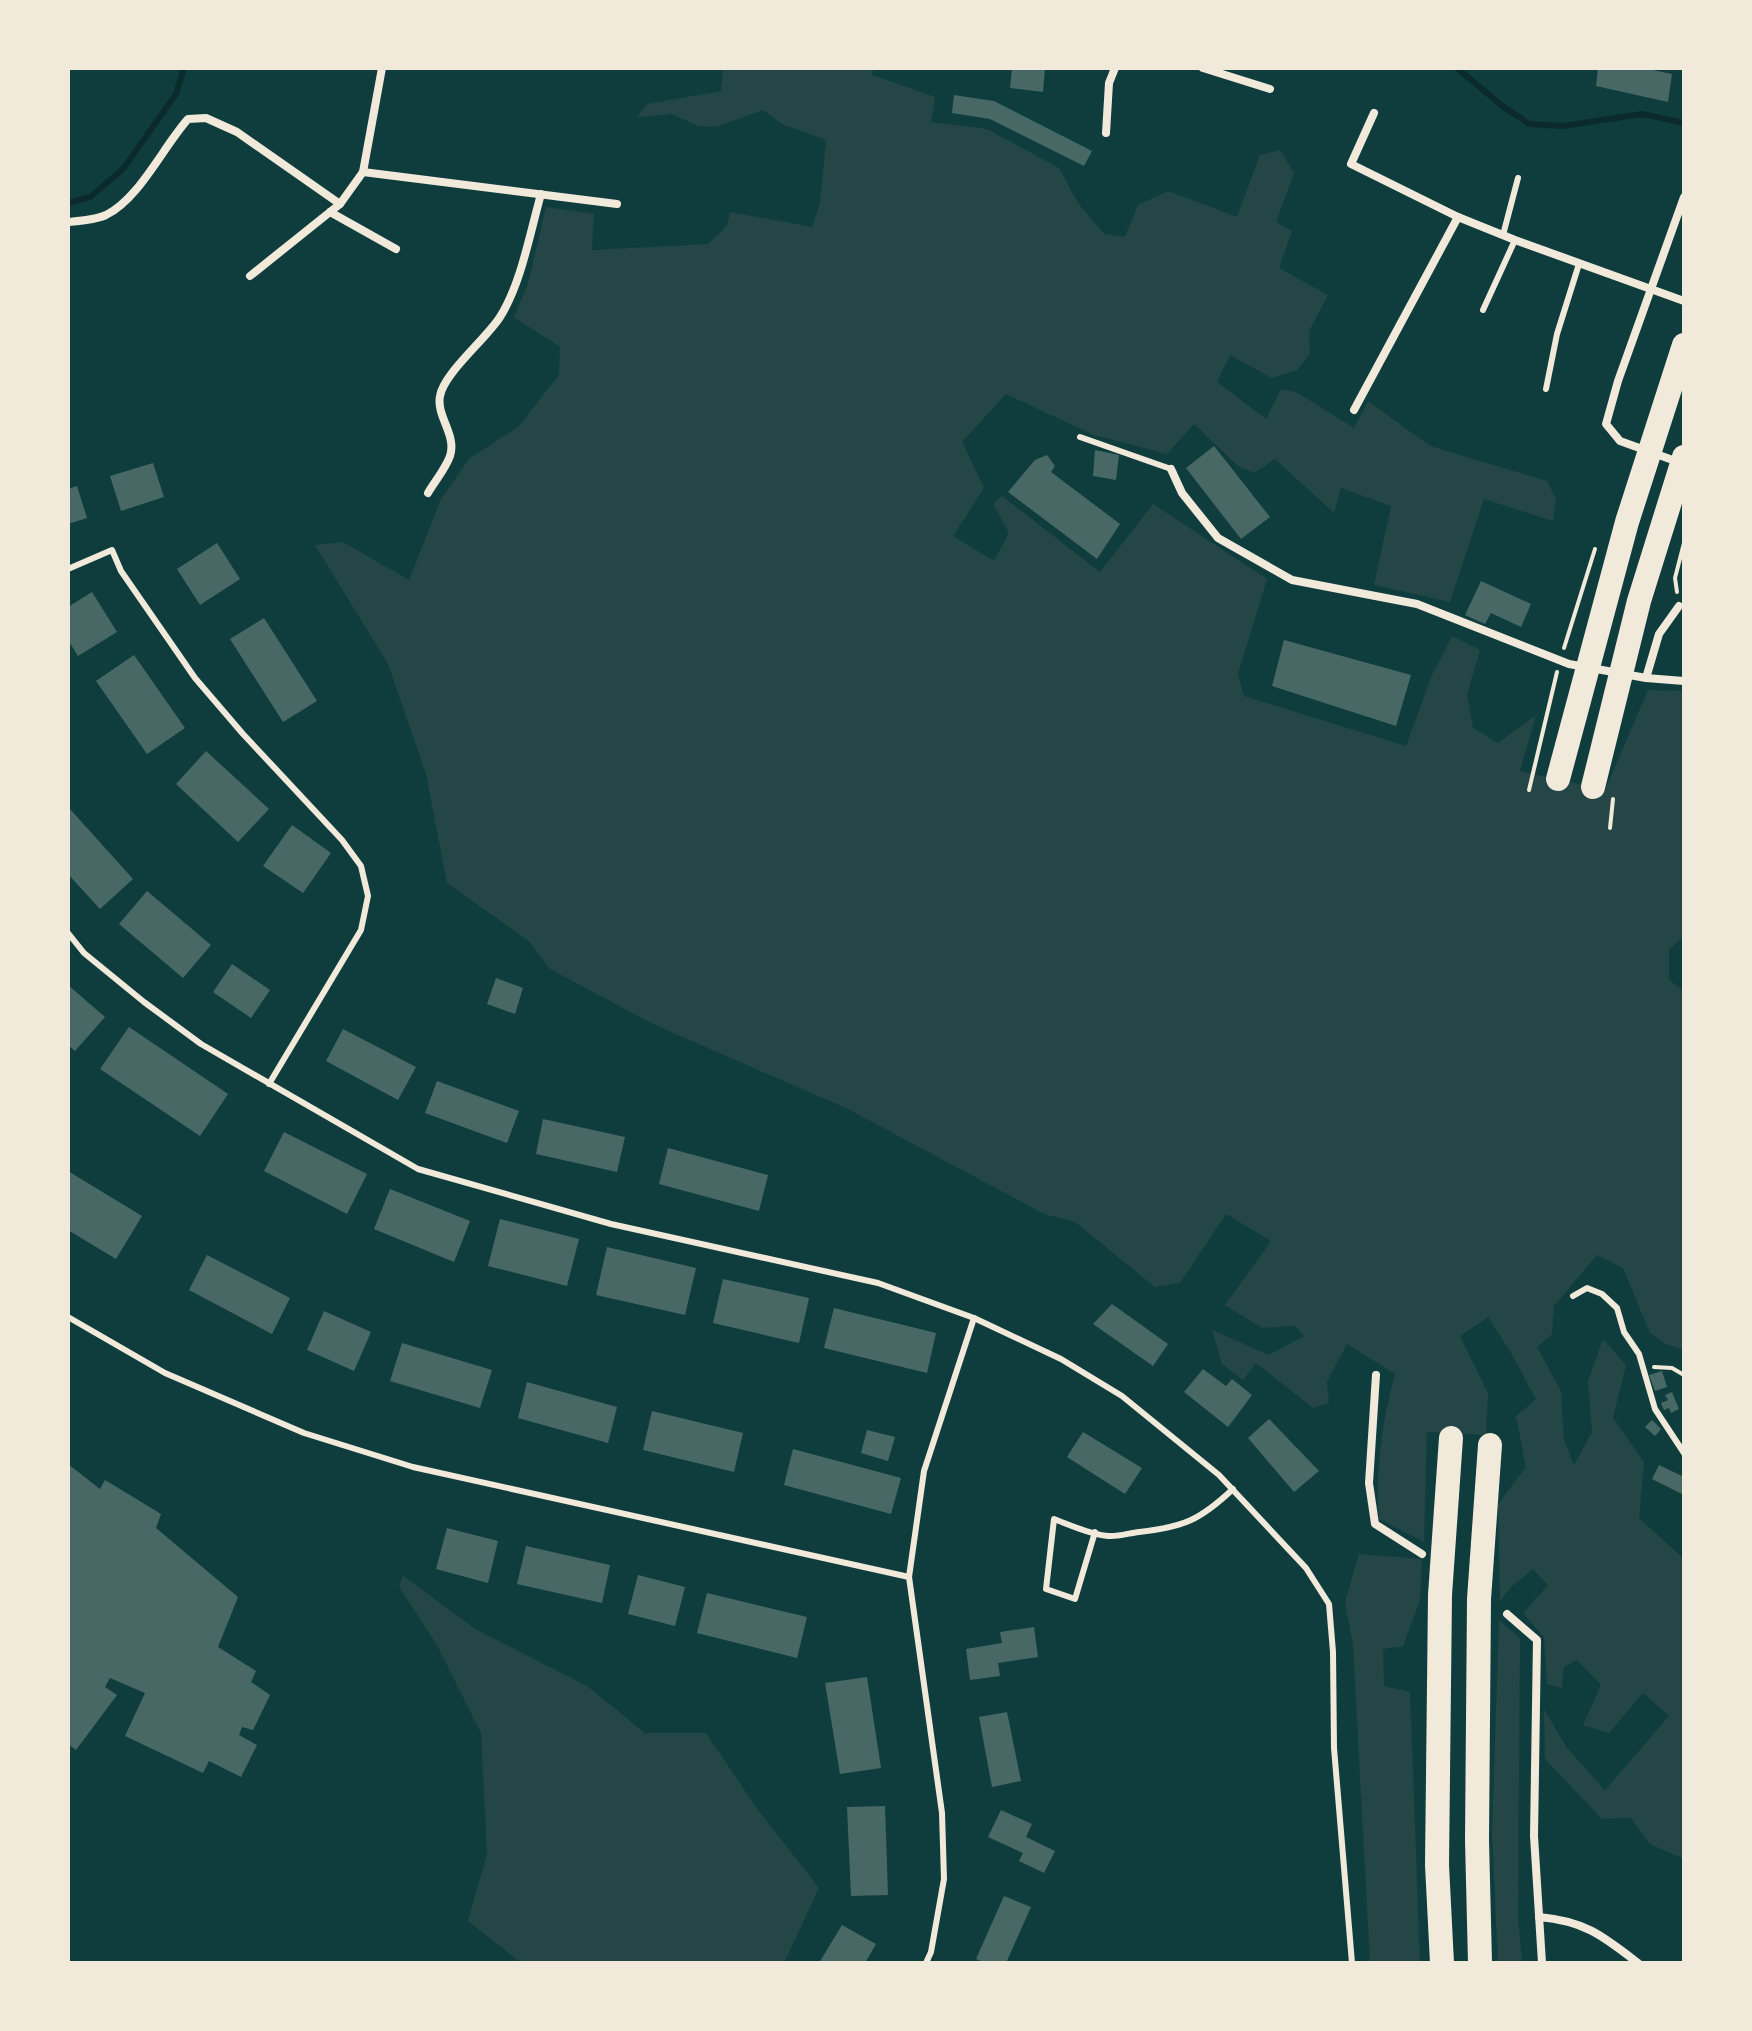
<svg xmlns="http://www.w3.org/2000/svg" width="1752" height="2031" font-family="'Roboto Condensed',sans-serif">
<rect width="100%" height="100%" fill="#0f3d3e"/>
<g fill="#244646">
<path d="M723,68H873L872,75L935,97L931,122L987,129L1059,168L1078,203L1104,234L1125,237L1138,205L1168,191L1237,217L1260,155L1280,150L1294,173L1276,222L1292,231L1279,268L1328,295L1309,331L1310,354L1297,370L1272,378L1230,355L1217,382L1266,419L1281,389L1298,393L1354,428L1368,401L1430,446L1547,481L1556,499L1553,521L1484,499L1450,602L1374,585L1391,506L1341,488L1334,513L1275,459L1254,473L1238,466L1194,424L1167,454L1094,435L1006,394L962,442L984,488L953,536L994,561L1009,533L993,504L1002,496L1100,572L1153,504L1267,579L1238,674L1244,696L1406,746L1432,675L1452,636L1480,650L1467,695L1473,728L1498,743L1536,715L1520,771L1605,790L1648,690L1684,691V929L1681,939L1669,949V980L1684,991V1350L1664,1343L1650,1333L1623,1268L1597,1255L1554,1306L1552,1334L1537,1347L1561,1391L1564,1440L1574,1465L1592,1432L1588,1381L1603,1339L1626,1365L1613,1418L1644,1462L1639,1518L1684,1559V1859L1650,1844L1631,1818L1602,1819L1545,1759L1544,1709L1567,1748L1605,1790L1669,1716L1643,1693L1609,1733L1583,1725L1601,1685L1577,1660L1564,1667L1562,1688L1547,1684L1544,1637L1523,1613L1548,1585L1533,1569L1511,1587L1500,1601L1498,1504L1526,1467L1516,1416L1536,1399L1511,1353L1488,1317L1460,1336L1488,1393L1486,1435L1427,1432L1424,1542L1379,1519C1375,1469 1382,1422 1395,1374L1347,1344L1327,1382L1329,1403L1313,1408L1256,1363L1243,1380L1222,1364L1212,1330L1269,1355L1304,1336L1295,1326L1262,1328L1225,1305L1271,1241L1226,1214L1180,1283L1155,1287L1075,1222L1044,1214L848,1109L653,1024L550,969L529,941L447,883L426,774L388,664L315,545L343,542L409,580L441,499L469,459L519,426L559,375L560,347L514,317L528,284L546,207L594,214L592,250L708,244L727,226L730,212L812,227L820,203L826,140L782,124L763,110L716,127L698,126L672,114L637,117L647,104L721,91Z"/>
<polygon points="1359,1554 1422,1559 1420,1600 1403,1646 1383,1649 1384,1686 1410,1692 1420,1963 1370,1963 1353,1645 1345,1602"/>
<polygon points="403,1576 477,1630 587,1686 645,1733 706,1733 758,1810 819,1888 784,1963 521,1963 468,1921 487,1854 481,1733 437,1645 399,1587"/>
<polygon points="1499,1620 1520,1638 1518,1916 1522,1963 1498,1963 1492,1833"/>
</g>
<g fill="none" stroke-linecap="round" stroke-linejoin="round">
<g stroke="#0a2a2b" stroke-width="6">
<polyline points="1457,68 1501,105 1529,124 1563,126 1642,114 1684,123"/>
<polyline points="68,203 90,197 123,169 176,94 184,68"/>
</g>
</g>
<g fill="#486865">
<polygon points="1012,68 1045,68 1043,92 1010,88"/>
<polygon points="1598,68 1643,68 1672,74 1668,102 1596,86"/>
<polygon points="954,95 994,101 1092,151 1084,166 990,119 952,113"/>
<polygon points="1214,446 1270,517 1241,539 1186,468"/>
<polygon points="1095,450 1119,455 1116,480 1093,476"/>
<polygon points="1047,455 1055,466 1051,472 1120,524 1097,559 1008,492 1035,460"/>
<polygon points="153,463 164,497 121,511 110,476"/>
<polygon points="77,486 87,518 68,524 68,489"/>
<polygon points="217,543 240,579 200,605 177,569"/>
<polygon points="1481,581 1531,604 1521,627 1491,613 1485,624 1465,615"/>
<polygon points="92,592 117,632 78,656 68,640 68,607"/>
<polygon points="264,618 317,701 283,722 230,639"/>
<polygon points="1284,640 1411,675 1396,726 1272,686"/>
<polygon points="134,655 185,728 147,754 96,681"/>
<polygon points="206,751 269,809 238,842 176,784"/>
<polygon points="70,809 133,879 100,909 68,874"/>
<polygon points="292,825 331,853 303,893 263,866"/>
<polygon points="147,891 211,945 183,978 119,924"/>
<polygon points="232,964 270,990 251,1018 213,992"/>
<polygon points="496,978 523,988 515,1014 487,1004"/>
<polygon points="68,985 105,1017 75,1051 68,1045"/>
<polygon points="129,1027 228,1094 200,1136 100,1069"/>
<polygon points="343,1029 416,1067 398,1100 326,1061"/>
<polygon points="437,1081 519,1111 507,1143 425,1113"/>
<polygon points="543,1119 625,1137 617,1172 536,1154"/>
<polygon points="284,1132 367,1174 347,1214 264,1171"/>
<polygon points="668,1148 768,1175 759,1211 659,1184"/>
<polygon points="68,1171 142,1216 116,1259 68,1230"/>
<polygon points="390,1189 470,1221 454,1262 374,1229"/>
<polygon points="500,1219 579,1239 567,1286 488,1266"/>
<polygon points="607,1247 696,1268 685,1315 596,1295"/>
<polygon points="207,1255 290,1298 272,1334 189,1290"/>
<polygon points="723,1279 809,1298 799,1343 713,1323"/>
<polygon points="1112,1304 1168,1344 1153,1366 1093,1324"/>
<polygon points="834,1308 936,1333 927,1373 824,1348"/>
<polygon points="324,1311 371,1332 354,1371 307,1350"/>
<polygon points="402,1343 492,1370 480,1408 390,1381"/>
<polygon points="1203,1369 1226,1386 1232,1379 1252,1395 1228,1427 1184,1392"/>
<polygon points="1662,1371 1667,1387 1655,1391 1649,1375"/>
<polygon points="527,1382 617,1407 608,1443 518,1418"/>
<polygon points="1672,1392 1679,1409 1671,1413 1669,1408 1664,1410 1661,1403 1668,1400 1665,1395"/>
<polygon points="652,1411 743,1433 734,1472 643,1450"/>
<polygon points="1269,1419 1319,1471 1294,1492 1248,1438"/>
<polygon points="1652,1420 1661,1429 1655,1436 1645,1427"/>
<polygon points="867,1430 895,1437 888,1461 861,1453"/>
<polygon points="1083,1432 1142,1468 1125,1494 1067,1457"/>
<polygon points="793,1449 901,1478 891,1514 784,1485"/>
<polygon points="68,1464 100,1489 105,1480 161,1514 156,1528 238,1597 218,1647 256,1671 251,1682 270,1695 253,1730 242,1727 239,1735 257,1745 241,1777 209,1761 203,1773 125,1736 145,1693 110,1678 105,1687 117,1695 76,1750 68,1744"/>
<polygon points="1659,1465 1684,1477 1684,1495 1652,1479"/>
<polygon points="447,1528 498,1541 488,1583 436,1569"/>
<polygon points="526,1546 610,1565 602,1603 517,1584"/>
<polygon points="638,1575 685,1587 675,1626 628,1614"/>
<polygon points="707,1593 807,1617 797,1658 697,1633"/>
<polygon points="1034,1627 1038,1657 998,1663 1000,1676 970,1680 966,1649 1002,1643 1000,1632"/>
<polygon points="867,1677 881,1768 840,1774 825,1683"/>
<polygon points="1007,1712 1021,1781 992,1787 979,1717"/>
<polygon points="885,1806 888,1895 851,1896 847,1807"/>
<polygon points="1001,1810 1032,1824 1026,1837 1055,1851 1044,1873 1019,1861 1023,1853 988,1837"/>
<polygon points="1004,1896 1031,1907 1006,1963 985,1963 976,1959"/>
<polygon points="842,1925 876,1944 865,1963 819,1963"/>
</g>
<g fill="none" stroke-linecap="round" stroke-linejoin="round">
<g stroke="#f1e9da" stroke-width="4">
<polyline points="1677,592 1675,578 1684,543"/>
<polyline points="1564,648 1595,549"/>
<polyline points="1529,790 1557,672"/>
<polyline points="1610,828 1613,799"/>
<polyline points="1654,1367 1672,1368 1684,1375"/>
</g>
<g stroke="#f1e9da" stroke-width="6">
<polyline points="1503,235 1518,178"/>
<polyline points="1483,310 1515,240"/>
<polyline points="1546,389 1557,334 1579,264"/>
<polyline points="1080,437 1171,469"/>
<polyline points="68,569 112,550 121,571 195,678 243,734 342,840 361,866 368,896 361,930 269,1084"/>
<polyline points="68,933 84,953 144,1002 201,1044 418,1169 611,1224 878,1283 974,1318 1061,1359 1122,1396 1219,1475 1306,1568 1329,1604 1333,1652 1334,1748 1352,1963"/>
<polyline points="1573,1296 1587,1288 1602,1294 1617,1308 1624,1332 1639,1354 1655,1409 1684,1453"/>
<polyline points="68,1317 165,1373 304,1433 413,1467 909,1577"/>
<path d="M1095,1532L1075,1599L1046,1589L1054,1519C1070,1525 1091,1535 1108,1536C1118,1537 1129,1533 1139,1532C1184,1527 1200,1520 1233,1489"/>
<polyline points="926,1963 931,1952 944,1879 942,1813 909,1577 924,1471 974,1318"/>
</g>
<g stroke="#f1e9da" stroke-width="8">
<polyline points="1203,68 1270,89"/>
<polyline points="1374,113 1351,164 1458,217 1515,240 1684,301"/>
<polyline points="1106,133 1109,83 1115,68"/>
<polyline points="363,172 617,204"/>
<polyline points="330,212 396,249"/>
<path d="M68,222C79,221 95,220 106,215C139,199 163,147 188,119L206,118L237,132L340,204"/>
<polyline points="250,276 340,204 363,172 382,68"/>
<polyline points="1354,410 1458,217"/>
<polyline points="1681,463 1620,441 1606,424 1618,381 1684,197"/>
<polyline points="1171,469 1182,493 1218,538 1292,580 1417,604 1569,664 1646,678 1684,681"/>
<path d="M428,493C435,481 446,468 450,456C457,435 436,416 440,396C444,373 486,339 500,317C521,284 530,233 541,194"/>
<polyline points="1646,678 1659,634 1679,606"/>
<polyline points="1376,1375 1369,1483 1375,1524 1422,1554"/>
<polyline points="1507,1614 1537,1640 1534,1836 1542,1963"/>
<path d="M1539,1917C1585,1921 1603,1936 1638,1963"/>
</g>
<g stroke="#f1e9da" stroke-width="24">
<polyline points="1558,779 1627,522 1684,345"/>
<polyline points="1593,787 1639,601 1684,457"/>
<polyline points="1442,1963 1437,1865 1440,1595 1451,1438"/>
<polyline points="1480,1963 1477,1840 1479,1599 1490,1445"/>
</g>
</g>
<rect width="1752" height="2031" fill="none" stroke="#f1e9da" stroke-width="140"/>
</svg>
